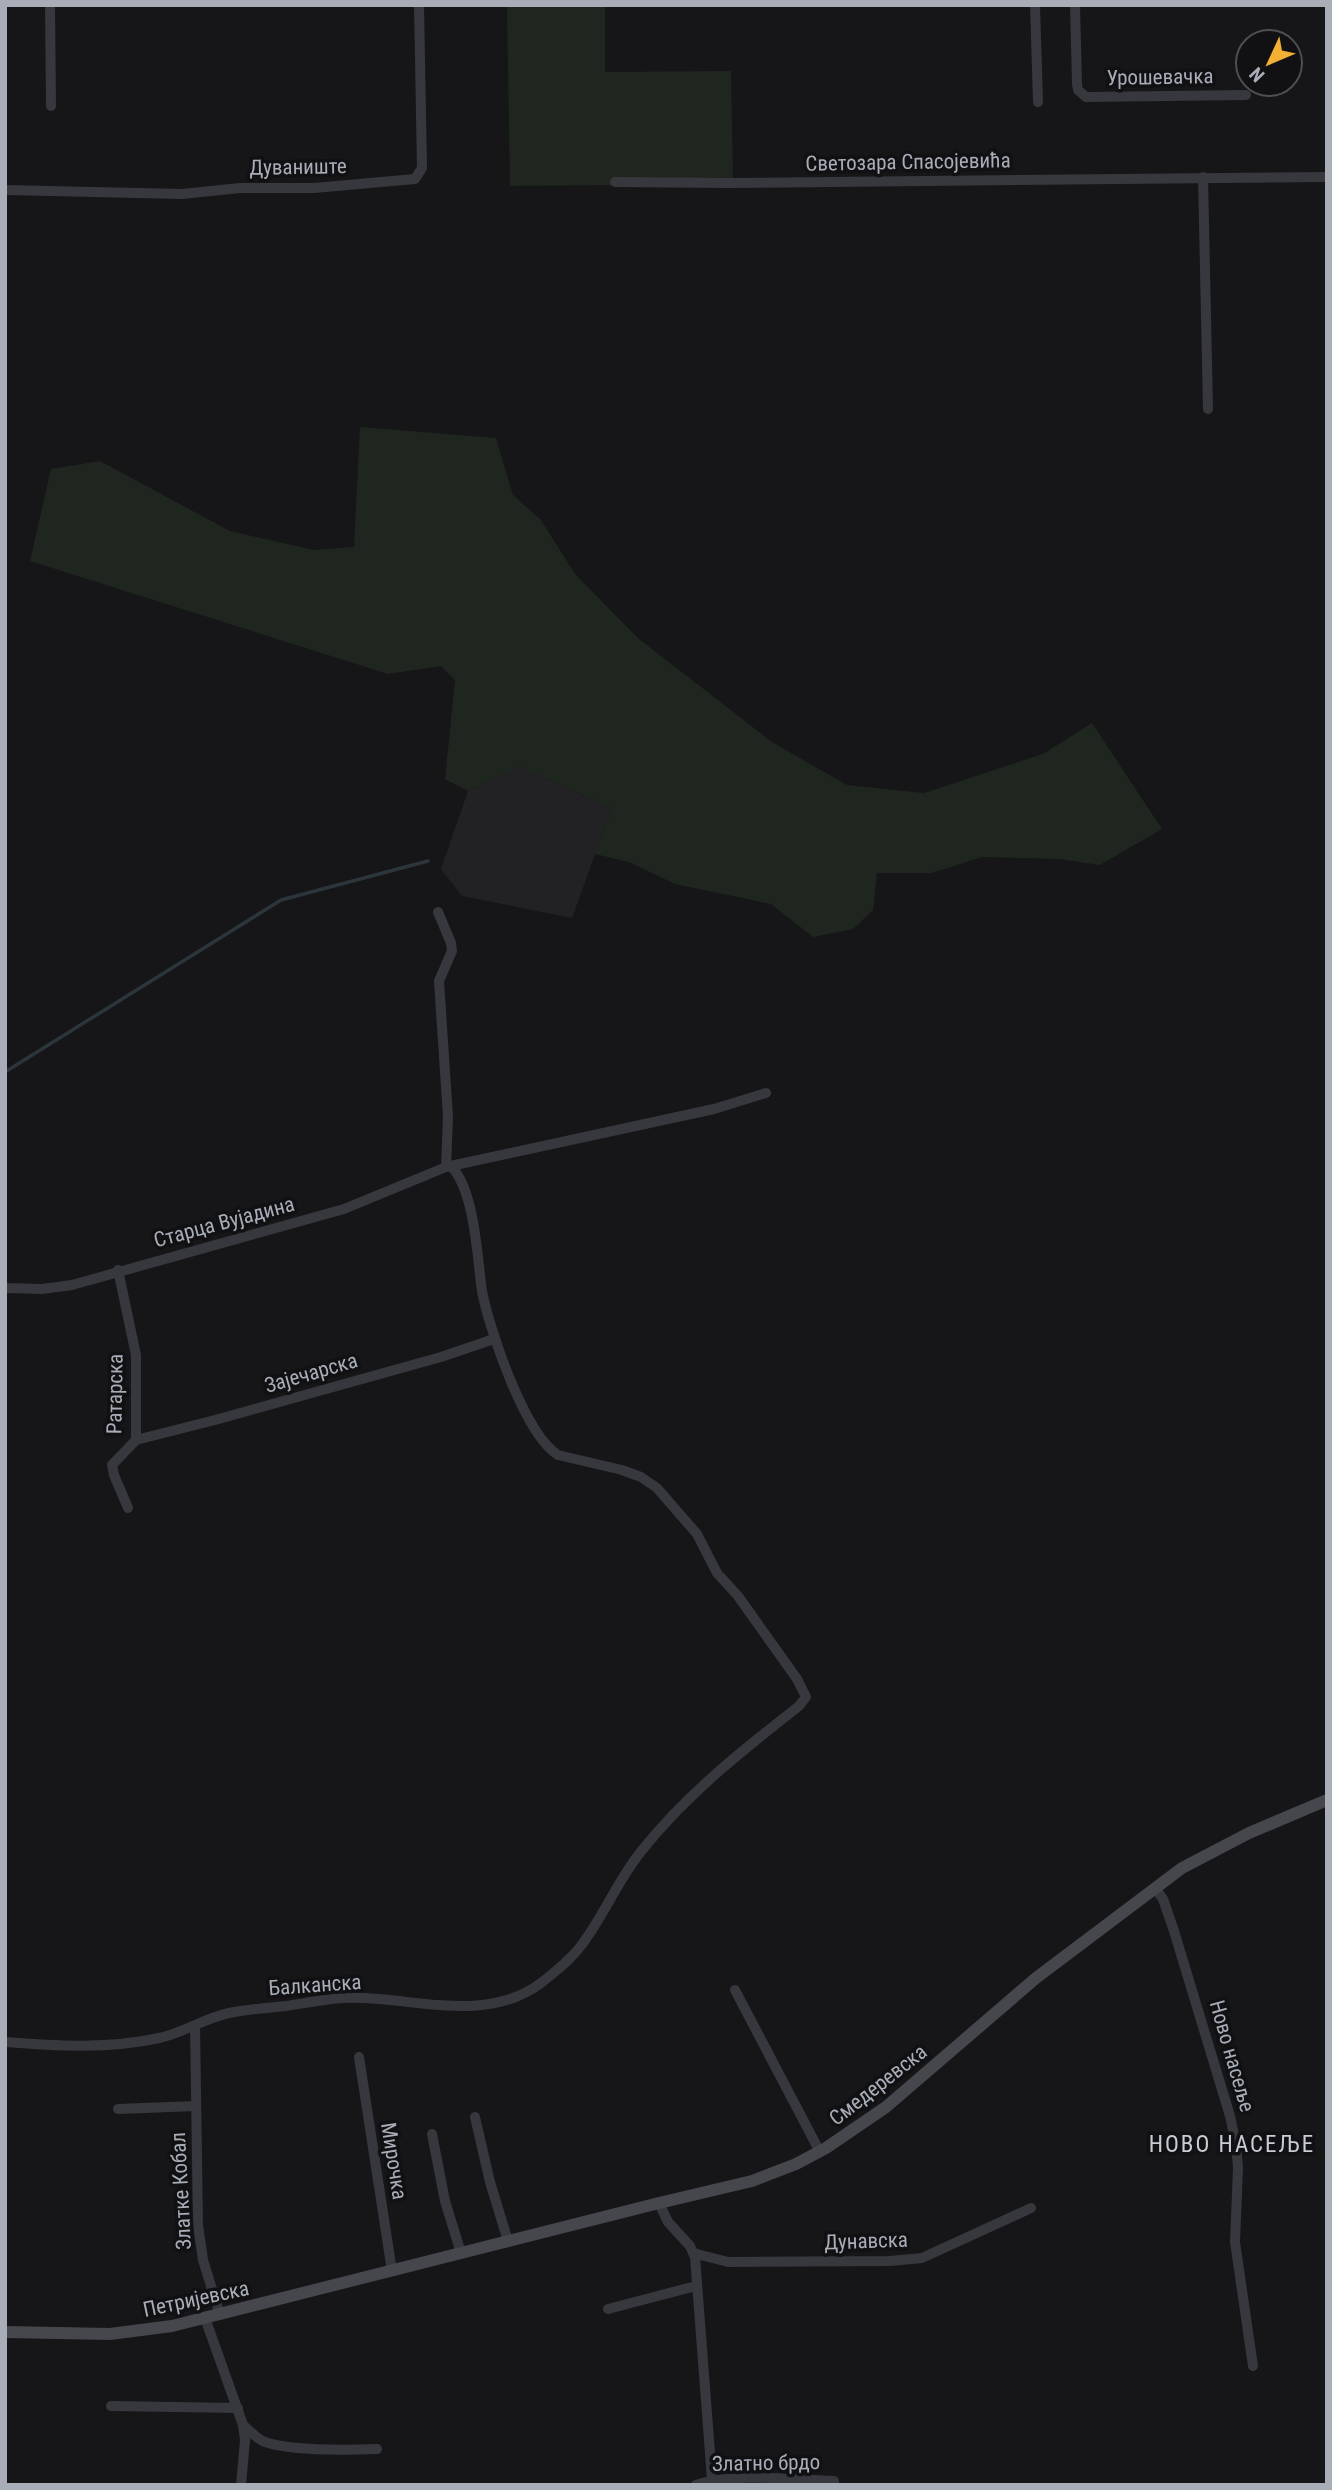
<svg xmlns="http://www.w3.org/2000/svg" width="1332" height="2490" font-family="'Roboto Condensed',sans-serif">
<rect width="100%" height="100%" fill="#161618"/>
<polygon fill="#222225" points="520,767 612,808 572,918 462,896 441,869 468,791"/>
<g fill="#1e261f">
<polygon points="507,5 605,5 605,72 731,71 733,184 510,186"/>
<polygon points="360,427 496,438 513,495 541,520 575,574 639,639 772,742 847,785 924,793 1043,754 1092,723 1162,829 1100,865 1059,859 982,857 932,873 877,873 873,910 853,929 813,937 771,904 675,884 629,862 595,854 612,808 520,767 468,791 445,779 455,680 441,666 388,674 30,561 51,469 100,461 230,531 314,550 354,547"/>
</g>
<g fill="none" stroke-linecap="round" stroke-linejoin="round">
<polyline stroke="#2c353c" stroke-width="3.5" points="5,1072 281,900 428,861"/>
<g stroke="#37383d" stroke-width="10">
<polyline points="50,5 51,106"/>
<polyline points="1035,5 1038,102"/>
<polyline points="1075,5 1077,84 1078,90 1086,97 1246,95"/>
<polyline points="1203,177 1208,409"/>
<polyline points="615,182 727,183 1327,177"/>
<polyline points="5,190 182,194 240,188 314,188 415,179 422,168 419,5"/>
<polyline points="438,912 451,943 452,951 439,981 448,1117 446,1167"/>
<polyline points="118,1270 136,1355 136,1440 112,1465 114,1475 128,1508"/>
<polyline points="5,1288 42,1289 72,1285 344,1209 446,1167 714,1109 766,1093"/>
<polyline points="136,1440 215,1420 441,1357 494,1339"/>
<polyline points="1155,1888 1163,1899 1174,1931 1230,2116 1236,2144 1238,2168 1235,2242 1253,2366"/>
<polyline points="735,1990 820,2152"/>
<polyline points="195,2025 198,2225 203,2260 220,2315"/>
<path d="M5,2042C55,2046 110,2049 159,2038C183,2033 205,2018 229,2013C247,2009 267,2008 286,2006C306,2003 325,1999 344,1998C408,1995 484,2026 541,1983C555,1972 569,1961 580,1947C604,1916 618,1879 643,1849C688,1793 743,1750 799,1706L806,1697L797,1679L738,1596L717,1573L697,1534L657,1488L641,1477L622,1470L558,1455C525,1435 489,1329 482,1291C477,1257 475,1191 451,1166"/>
<polyline points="359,2057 392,2271"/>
<polyline points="118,2109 196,2106"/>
<polyline points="475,2117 490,2182 508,2241"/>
<polyline points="432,2134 445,2201 461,2253"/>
<polyline points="659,2203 668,2222 690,2246 695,2257 712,2479"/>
<polyline points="693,2253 728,2262 890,2261 922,2258 1031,2208"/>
<polyline points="608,2309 696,2286"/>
<polyline points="205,2318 243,2425 245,2440 241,2485"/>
<polyline points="111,2406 238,2408"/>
<path d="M243,2425C250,2431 257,2439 265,2442C291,2451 349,2450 377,2449"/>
<path d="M696,2485C733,2472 794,2480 834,2481V2485"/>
</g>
<polyline stroke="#45474d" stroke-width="12" points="5,2332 110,2334 172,2326 659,2203 752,2181 796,2164 826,2148 886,2107 1036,1978 1182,1868 1249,1833 1327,1800"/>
</g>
<g text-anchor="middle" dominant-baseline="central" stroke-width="7" stroke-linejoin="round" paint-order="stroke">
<g font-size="21" fill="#a8adb8" stroke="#111113">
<text transform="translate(1160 77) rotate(-1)">Урошевачка</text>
<text transform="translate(908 162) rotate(-1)">Светозара Спасојевића</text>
<text transform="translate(298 167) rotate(-1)">Дуваниште</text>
<text transform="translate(224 1222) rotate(-15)">Старца Вујадина</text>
<text transform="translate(311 1373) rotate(-16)">Зајечарска</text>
<text transform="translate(115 1394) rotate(-89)">Ратарска</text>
<text transform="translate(315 1985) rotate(-4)">Балканска</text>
<text transform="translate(1232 2056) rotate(74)">Ново насеље</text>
<text transform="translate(878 2085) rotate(-38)">Смедеревска</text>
<text transform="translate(394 2161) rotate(81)">Мирочка</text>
<text transform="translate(181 2191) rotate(-93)">Златке Кобал</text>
<text transform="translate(866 2241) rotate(-2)">Дунавска</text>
<text transform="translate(196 2299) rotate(-12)">Петријевска</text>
<text transform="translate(766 2463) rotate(-1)">Златно брдо</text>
</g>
<g font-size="23" letter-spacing="2" fill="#c9ccd4" stroke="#111113">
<text x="1232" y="2144">НОВО НАСЕЉЕ</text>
</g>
</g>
<rect width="1332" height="2490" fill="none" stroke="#a8adb8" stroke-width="14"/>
<g transform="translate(1269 63) rotate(226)"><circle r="33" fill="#111113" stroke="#4d4f55" stroke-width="2"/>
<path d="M0-5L12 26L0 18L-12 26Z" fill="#f2b134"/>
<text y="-10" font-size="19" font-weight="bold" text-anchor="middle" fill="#a8adb8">N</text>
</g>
</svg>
